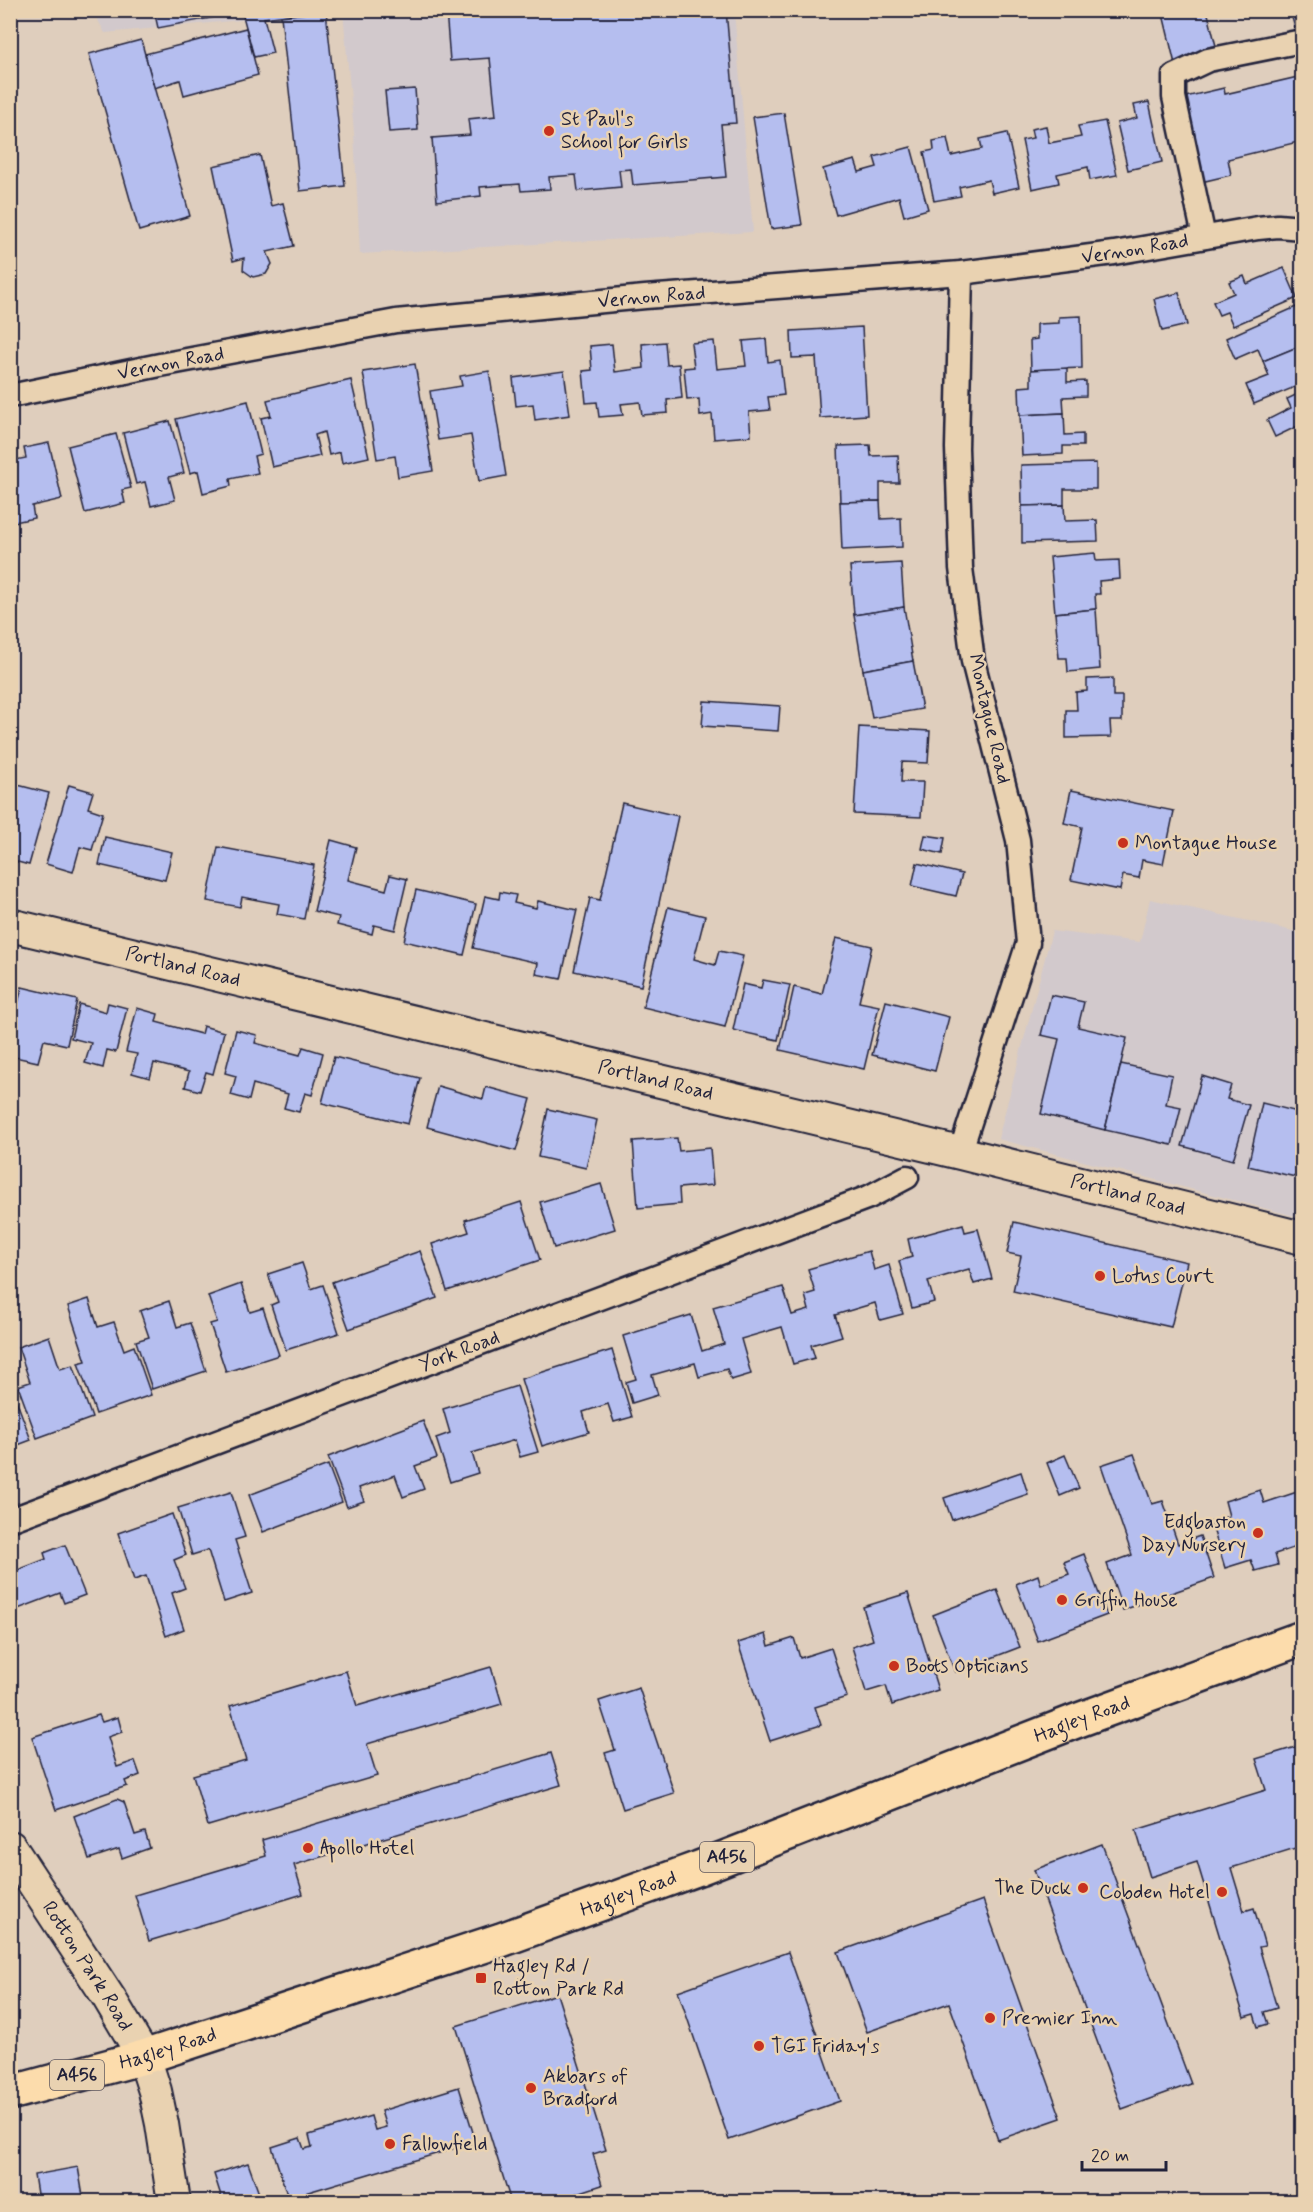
<svg xmlns="http://www.w3.org/2000/svg" width="1313" height="2212" font-family="Mynerve,sans-serif">
<rect width="100%" height="100%" fill="#dfcebd"/>
<filter id="ink" filterUnits="userSpaceOnUse"><feTurbulence type="fractalNoise" baseFrequency=".0167" numOctaves="2"/><feDisplacementMap in="SourceGraphic" scale="12" xChannelSelector="R" yChannelSelector="G"/><feConvolveMatrix kernelMatrix="1 2 1 2 8 2 1 2 1" color-interpolation-filters="sRGB"/></filter>
<g filter="url(#ink)">
<g fill="#d2c9cc">
<polygon points="93,11 337,11 105,33"/>
<polygon points="343,11 734,11 753,232 360,254 354,133"/>
<polygon points="1150,899 1302,933 1302,1218 998,1139 1052,931 1140,942"/>
</g>
<g fill="#b5beef" stroke="#22223b" stroke-width="1.5">
<polygon points="154,10 328,10 264,18 273,53 254,57 242,12 158,28"/>
<polygon points="446,10 726,10 736,123 721,124 726,177 633,185 631,169 619,170 621,187 578,191 576,175 549,177 550,189 521,191 520,184 480,187 481,196 437,201 432,138 470,135 468,119 496,116 490,58 450,61"/>
<polygon points="1162,10 1207,10 1218,54 1175,64"/>
<polygon points="1290,10 1302,10 1302,31 1296,32"/>
<polygon points="326,11 345,186 300,191 281,16"/>
<polygon points="246,28 258,75 184,95 180,80 154,88 145,54"/>
<polygon points="141,40 190,216 139,231 89,54"/>
<polygon points="1302,76 1302,141 1228,159 1231,175 1201,182 1181,98 1224,88 1225,94"/>
<polygon points="415,89 418,130 389,132 385,91"/>
<polygon points="1149,102 1162,162 1128,170 1117,123 1137,118 1134,105"/>
<polygon points="784,113 802,225 771,229 753,117"/>
<polygon points="1105,121 1117,175 1090,180 1088,167 1057,174 1059,183 1032,189 1022,140 1033,138 1031,129 1046,126 1049,143 1081,137 1078,126"/>
<polygon points="1007,133 1019,187 992,193 989,180 959,187 961,196 934,201 924,152 934,150 933,141 947,138 951,156 982,149 980,139"/>
<polygon points="911,147 928,209 904,216 899,197 836,215 823,169 855,160 859,172 877,167 874,157"/>
<polygon points="260,155 271,206 283,203 294,246 267,252 272,264 266,274 253,277 243,270 244,258 233,261 213,166"/>
<polygon points="1284,268 1297,298 1233,326 1227,312 1219,315 1213,302 1234,293 1229,282 1244,276 1247,284"/>
<polygon points="1179,293 1187,325 1162,331 1154,299"/>
<polygon points="1296,307 1299,314 1302,313 1302,345 1263,361 1258,349 1235,359 1226,338"/>
<polygon points="10,313 15,331 10,333"/>
<polygon points="1081,316 1082,368 1031,370 1030,340 1037,339 1037,324 1059,323 1059,317"/>
<polygon points="862,327 867,415 820,418 816,357 792,358 791,331"/>
<polygon points="766,339 768,362 780,360 784,395 768,397 770,410 749,412 751,436 714,439 712,414 700,416 699,399 687,400 684,368 694,367 691,343 714,341 717,369 746,366 743,341"/>
<polygon points="665,342 667,365 679,364 682,398 667,400 668,413 642,415 640,402 621,404 623,415 599,417 597,402 586,403 583,371 592,370 590,346 612,344 615,372 644,368 642,344"/>
<polygon points="1302,345 1302,384 1254,404 1246,385 1269,376 1263,361"/>
<polygon points="415,364 433,471 398,477 395,456 377,459 363,372"/>
<polygon points="1067,368 1067,382 1086,381 1086,396 1063,397 1064,413 1020,415 1019,387 1031,386 1031,370"/>
<polygon points="489,371 506,476 479,481 471,435 438,440 430,391 462,386 460,376"/>
<polygon points="564,371 570,415 535,420 533,404 516,406 513,378"/>
<polygon points="351,380 369,457 342,463 340,452 329,455 324,432 315,435 320,456 272,467 261,418 271,416 267,400"/>
<polygon points="1302,392 1302,429 1300,425 1275,437 1267,420 1291,408 1287,399"/>
<polygon points="248,401 261,454 254,456 258,473 230,479 231,486 203,493 198,471 190,473 176,419"/>
<polygon points="1064,413 1065,435 1083,434 1083,446 1063,446 1063,454 1022,456 1020,415"/>
<polygon points="170,421 184,473 169,477 175,500 151,506 145,482 136,484 123,433"/>
<polygon points="116,434 131,488 122,490 125,503 85,513 68,446"/>
<polygon points="49,443 62,499 32,506 34,518 10,523 10,461 26,458 24,448"/>
<polygon points="870,445 871,456 898,455 899,483 880,483 880,501 840,502 838,446"/>
<polygon points="1096,463 1096,489 1064,489 1064,505 1022,506 1021,465"/>
<polygon points="880,501 881,519 901,518 902,547 842,550 840,502"/>
<polygon points="1064,505 1065,521 1097,520 1098,541 1022,543 1022,506"/>
<polygon points="1095,553 1096,561 1119,560 1120,579 1099,581 1100,594 1095,594 1096,609 1055,613 1050,557"/>
<polygon points="901,563 904,607 854,615 850,566"/>
<polygon points="904,607 913,661 863,670 854,615"/>
<polygon points="1096,609 1100,669 1068,672 1067,658 1059,658 1055,613"/>
<polygon points="913,661 922,709 872,718 863,670"/>
<polygon points="1113,678 1113,696 1122,696 1122,721 1110,721 1111,737 1066,738 1066,710 1077,710 1076,692 1087,691 1087,679"/>
<polygon points="704,701 780,706 778,731 702,726"/>
<polygon points="859,727 930,731 928,763 902,762 901,782 923,782 921,817 854,814"/>
<polygon points="10,783 49,793 29,865 10,860"/>
<polygon points="69,785 93,792 88,808 103,813 92,850 80,847 73,872 46,864"/>
<polygon points="1071,790 1174,811 1163,864 1142,860 1139,878 1123,875 1120,890 1071,880 1082,827 1064,823"/>
<polygon points="622,803 678,816 641,986 574,971 590,898 600,900"/>
<polygon points="925,835 945,838 942,854 922,849"/>
<polygon points="105,837 172,852 165,880 99,865"/>
<polygon points="331,840 356,847 348,880 386,890 390,875 407,879 395,930 374,925 372,934 337,925 339,917 314,911"/>
<polygon points="218,847 314,865 304,919 277,914 279,904 242,897 240,907 207,901"/>
<polygon points="917,863 962,874 956,896 912,886"/>
<polygon points="416,890 476,904 464,955 404,941"/>
<polygon points="500,892 516,895 514,903 536,908 538,901 577,910 561,979 536,974 538,963 473,948 485,896 499,899"/>
<polygon points="668,907 705,916 694,959 715,965 719,951 743,956 725,1027 643,1007"/>
<polygon points="836,938 872,946 859,1002 879,1006 864,1069 780,1050 794,987 822,994"/>
<polygon points="763,980 790,985 778,1040 733,1030 743,984 761,988"/>
<polygon points="22,987 77,1000 67,1045 44,1040 38,1062 10,1056 10,1036"/>
<polygon points="1051,995 1084,1002 1078,1027 1127,1038 1105,1130 1041,1114 1059,1039 1041,1035"/>
<polygon points="886,1001 949,1017 935,1071 872,1055"/>
<polygon points="108,1003 127,1008 116,1052 107,1050 103,1068 85,1063 91,1043 71,1038 79,1004 106,1012"/>
<polygon points="137,1008 158,1014 156,1022 201,1034 203,1026 224,1032 213,1074 206,1072 200,1091 185,1087 189,1072 154,1063 150,1078 132,1073 137,1054 126,1052"/>
<polygon points="236,1030 257,1035 255,1043 300,1055 303,1047 323,1053 312,1095 305,1093 299,1112 284,1108 288,1094 253,1084 249,1100 231,1095 236,1076 225,1073"/>
<polygon points="334,1057 420,1078 408,1124 322,1103"/>
<polygon points="1121,1064 1172,1075 1166,1104 1181,1107 1172,1145 1105,1130"/>
<polygon points="1202,1076 1231,1085 1227,1099 1249,1105 1233,1160 1182,1146"/>
<polygon points="438,1086 483,1099 486,1087 531,1099 516,1151 427,1127"/>
<polygon points="1262,1103 1302,1113 1302,1167 1300,1178 1248,1166"/>
<polygon points="548,1109 597,1120 586,1168 538,1157"/>
<polygon points="677,1138 679,1151 710,1148 713,1185 679,1188 680,1204 638,1208 633,1141"/>
<polygon points="601,1184 615,1229 554,1248 540,1202"/>
<polygon points="521,1202 540,1260 447,1291 432,1244 469,1232 465,1220"/>
<polygon points="1014,1222 1187,1262 1171,1327 1013,1291 1021,1256 1007,1253"/>
<polygon points="963,1224 965,1232 978,1229 992,1279 974,1284 969,1269 928,1281 934,1302 912,1308 899,1261 912,1257 908,1239"/>
<polygon points="420,1251 437,1298 349,1329 332,1282"/>
<polygon points="869,1251 874,1270 889,1265 903,1314 880,1320 875,1303 835,1315 842,1336 811,1345 815,1358 793,1364 782,1327 741,1339 751,1374 731,1380 727,1369 699,1377 695,1363 652,1375 658,1395 632,1403 626,1382 636,1379 623,1336 691,1315 702,1351 724,1344 713,1307 783,1287 792,1315 809,1310 805,1295 815,1292 808,1269"/>
<polygon points="302,1263 311,1289 323,1285 339,1333 286,1350 271,1305 278,1302 268,1274"/>
<polygon points="241,1284 250,1312 263,1308 279,1355 226,1372 210,1324 217,1322 208,1296"/>
<polygon points="89,1299 98,1327 114,1322 124,1350 134,1346 151,1395 96,1414 78,1363 86,1361 68,1306"/>
<polygon points="169,1301 177,1327 190,1323 206,1371 152,1389 136,1341 149,1337 140,1311"/>
<polygon points="49,1336 60,1369 73,1365 92,1418 37,1438 18,1386 30,1382 18,1347"/>
<polygon points="612,1350 632,1417 614,1422 608,1404 583,1412 589,1432 542,1446 521,1379"/>
<polygon points="11,1386 31,1440 10,1448 10,1386"/>
<polygon points="517,1386 538,1452 520,1457 515,1440 472,1453 478,1473 450,1482 436,1438 450,1433 443,1409"/>
<polygon points="423,1421 437,1458 415,1466 424,1489 403,1497 395,1475 359,1488 364,1501 347,1507 328,1457"/>
<polygon points="1134,1454 1152,1504 1163,1501 1178,1544 1200,1536 1214,1578 1123,1610 1107,1564 1132,1555 1101,1465"/>
<polygon points="1065,1455 1079,1488 1060,1496 1047,1463"/>
<polygon points="328,1465 342,1502 263,1532 249,1495"/>
<polygon points="1021,1472 1028,1494 952,1520 944,1498"/>
<polygon points="1260,1490 1264,1503 1300,1491 1302,1498 1302,1545 1275,1554 1278,1565 1255,1571 1251,1560 1225,1568 1211,1522 1229,1516 1225,1501"/>
<polygon points="231,1492 245,1537 235,1540 252,1593 224,1602 208,1550 192,1555 178,1508"/>
<polygon points="172,1514 186,1555 174,1560 185,1588 172,1593 184,1629 166,1636 146,1576 134,1580 118,1533"/>
<polygon points="65,1545 85,1595 64,1603 60,1593 10,1612 10,1573 46,1559 44,1553"/>
<polygon points="1084,1554 1107,1615 1038,1641 1016,1584 1038,1575 1041,1585 1069,1574 1064,1562"/>
<polygon points="997,1590 1020,1647 955,1672 933,1615"/>
<polygon points="908,1593 938,1690 892,1705 886,1686 866,1692 852,1647 873,1640 863,1607"/>
<polygon points="766,1634 769,1646 794,1638 800,1658 831,1648 847,1697 815,1707 821,1725 770,1741 738,1643"/>
<polygon points="10,1665 16,1680 10,1682"/>
<polygon points="491,1667 502,1704 367,1744 377,1776 208,1826 193,1775 246,1760 230,1706 346,1671 357,1706"/>
<polygon points="639,1688 674,1793 623,1809 605,1753 615,1750 599,1701"/>
<polygon points="99,1715 102,1722 118,1717 122,1732 108,1737 117,1767 135,1761 140,1775 125,1781 127,1786 56,1810 32,1737"/>
<polygon points="1302,1745 1302,1846 1231,1868 1244,1911 1254,1908 1265,1946 1259,1947 1277,2008 1264,2012 1268,2024 1258,2027 1254,2014 1244,2017 1197,1862 1150,1877 1136,1830 1266,1790 1256,1759"/>
<polygon points="551,1753 561,1785 294,1865 303,1894 149,1941 135,1895 266,1856 262,1840"/>
<polygon points="117,1799 124,1802 135,1835 145,1832 150,1848 122,1858 119,1849 89,1859 74,1816"/>
<polygon points="1102,1844 1191,2084 1122,2109 1034,1870"/>
<polygon points="983,1900 1061,2118 998,2140 949,2003 867,2032 838,1952"/>
<polygon points="788,1952 840,2101 729,2140 678,1991"/>
<polygon points="557,1994 606,2150 593,2154 602,2185 550,2202 511,2202 456,2026"/>
<polygon points="459,2087 476,2142 288,2198 272,2147 300,2138 304,2149 312,2147 309,2135 371,2116 375,2130 386,2127 381,2111"/>
<polygon points="248,2163 262,2202 223,2202 214,2174"/>
<polygon points="78,2167 84,2202 29,2202 28,2196 37,2194 34,2175"/>
</g>
<g fill="none" stroke-linecap="round" stroke-linejoin="round">
<g stroke="#22223b" stroke-width="27">
<g id="street">
<polyline points="1204,237 1174,97 1174,76 1208,60 1302,41"/>
<path id="s1" d="M10,396L160,365L396,321L645,297L961,273L1114,253L1258,228L1278,226L1302,228"/>
<polyline points="960,1153 1028,943 1018,840 973,661 961,568 957,448 961,273"/>
<path id="s2" d="M10,1520L869,1197L907,1177"/>
</g>
</g>
<g stroke="#22223b" stroke-width="36">
<g id="secondary">
<path id="s3" d="M10,925L960,1153L1302,1238"/>
<path id="s4" d="M10,1847L109,1998L144,2057L155,2091L162,2124L174,2202"/>
</g>
</g>
<g stroke="#22223b" stroke-width="38">
<g id="highway">
<path id="s5" d="M10,2093L144,2057L501,1940L699,1868L1076,1721L1302,1638"/>
</g>
</g>
<use href="#street" stroke="#e9d2b1" stroke-width="22"/>
<use href="#secondary" stroke="#e9d2b1" stroke-width="32"/>
<use href="#highway" stroke="#fcdcac" stroke-width="33"/>
</g>
</g>
<g fill="#c8321e" stroke="#e9d2b1" stroke-width="2">
<circle cx="549" cy="131" r="6"/>
<circle cx="1123" cy="843" r="6"/>
<circle cx="1100" cy="1276" r="6"/>
<circle cx="1258" cy="1533" r="6"/>
<circle cx="1062" cy="1600" r="6"/>
<circle cx="894" cy="1666" r="6"/>
<circle cx="308" cy="1848" r="6"/>
<circle cx="1083" cy="1888" r="6"/>
<circle cx="1222" cy="1892" r="6"/>
<rect x="475" y="1972" width="12" height="12" rx="3"/>
<circle cx="990" cy="2018" r="6"/>
<circle cx="759" cy="2046" r="6"/>
<circle cx="531" cy="2088" r="6"/>
<circle cx="390" cy="2144" r="6"/>
</g>
<g text-anchor="middle" dominant-baseline="central" stroke-width="5" stroke-linejoin="round" paint-order="stroke">
<g fill="#e9d2b1" stroke="#5e575e" stroke-width="1.5">
<rect x="700" y="1842" width="54" height="30" rx="4.5"/>
<rect x="50" y="2060" width="54" height="30" rx="4.5"/>
</g>
<g font-size="18" font-weight="bold" fill="#22223b">
<text x="727" y="1857">A456</text>
<text x="77" y="2075">A456</text>
</g>
<g font-size="20" fill="#22223b" stroke="#e9d2b1" text-anchor="start">
<text x="561" y="119">St Paul's<tspan x="561" dy="23">School for Girls</tspan></text>
<text x="1135" y="843">Montague House</text>
<text x="1112" y="1276">Lotus Court</text>
<text x="1246" y="1522" text-anchor="end">Edgbaston<tspan x="1246" dy="23">Day Nursery</tspan></text>
<text x="1074" y="1600">Griffin House</text>
<text x="906" y="1666">Boots Opticians</text>
<text x="320" y="1848">Apollo Hotel</text>
<text x="1071" y="1888" text-anchor="end">The Duck</text>
<text x="1210" y="1892" text-anchor="end">Cobden Hotel</text>
<text x="493" y="1966">Hagley Rd /<tspan x="493" dy="23">Rotton Park Rd</tspan></text>
<text x="1002" y="2018">Premier Inn</text>
<text x="771" y="2046">TGI Friday's</text>
<text x="543" y="2076">Akbars of<tspan x="543" dy="23">Bradford</tspan></text>
<text x="402" y="2144">Fallowfield</text>
</g>
<g font-size="20" fill="#22223b" stroke="#e9d2b1">
<text stroke="none"><textPath href="#s1" startOffset="1136">Vernon Road</textPath></text>
<text stroke="none"><textPath href="#s1" startOffset="650">Vernon Road</textPath></text>
<text stroke="none"><textPath href="#s1" startOffset="164">Vernon Road</textPath></text>
<text transform="translate(989 719) rotate(77)">Montague Road</text>
<text stroke="none"><textPath href="#s3" startOffset="178">Portland Road</textPath></text>
<text stroke="none"><textPath href="#s3" startOffset="664">Portland Road</textPath></text>
<text stroke="none"><textPath href="#s3" startOffset="1150">Portland Road</textPath></text>
<text stroke="none"><textPath href="#s2" startOffset="480">York Road</textPath></text>
<text stroke="none"><textPath href="#s5" startOffset="1136">Hagley Road</textPath></text>
<text stroke="none"><textPath href="#s5" startOffset="650">Hagley Road</textPath></text>
<text stroke="none"><textPath href="#s4" startOffset="142">Rotton Park Road</textPath></text>
<text stroke="none"><textPath href="#s5" startOffset="164">Hagley Road</textPath></text>
</g>
</g>
<rect width="1313" height="2212" fill="none" stroke="#e9d2b1" stroke-width="36"/>
<rect x="18" y="18" width="1277" height="2176" fill="none" stroke="#22223b" stroke-width="2" filter="url(#ink)"/>
<path d="M1082 2161v9h84v-9" fill="none" stroke="#22223b" stroke-width="3"/>
<text x="1091" y="2161" font-size="18" fill="#22223b" stroke="#e9d2b1" stroke-width="4.5" paint-order="stroke">20 m</text>
</svg>
